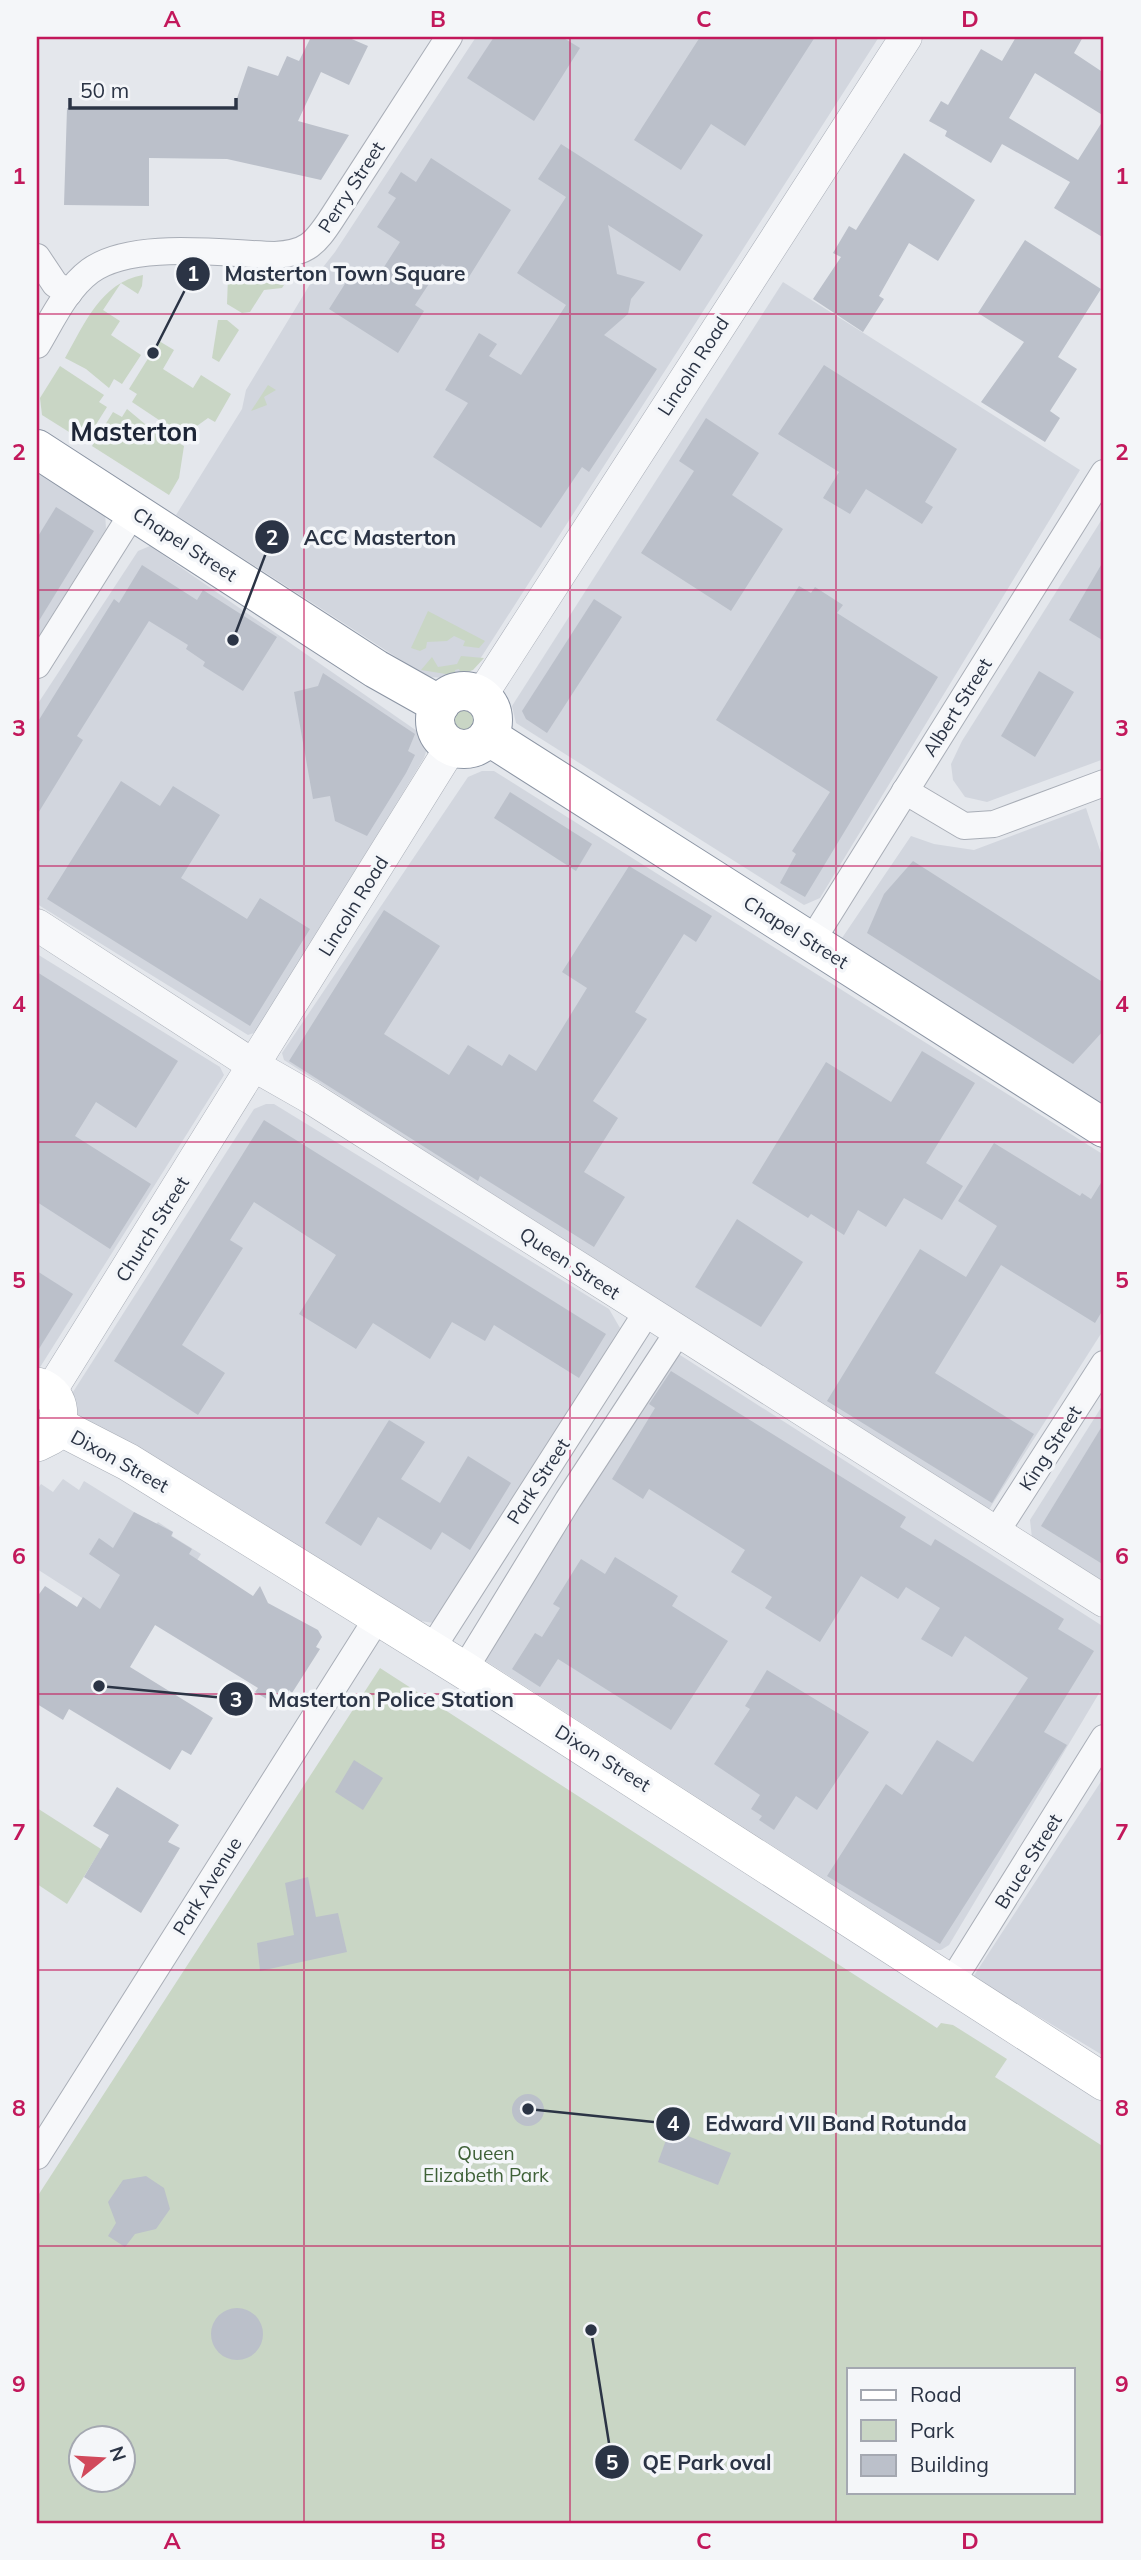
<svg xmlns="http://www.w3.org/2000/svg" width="1141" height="2560" font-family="Mulish,sans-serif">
<rect width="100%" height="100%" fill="#e4e7ec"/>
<g fill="#d2d6de">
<polygon points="476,37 879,37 482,656 469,673 450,678 427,677 176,515 242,409 246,390 312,281 335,252"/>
<polygon points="783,282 1080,470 820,898 804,905 516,723 512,706"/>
<polygon points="37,470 105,512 106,529 37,639"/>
<polygon points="1104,516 1104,759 987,802 965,797 953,780 951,764 962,741"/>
<polygon points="150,546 430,740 424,758 257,1032 248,1035 37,904 37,705 138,551"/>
<polygon points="482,771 494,771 1104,1155 1104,1329 988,1511 984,1512 284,1060 282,1053 468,777"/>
<polygon points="1086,808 1104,862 1104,1105 842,938 911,836 934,844 974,850"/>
<polygon points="37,954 220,1067 224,1075 37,1372"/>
<polygon points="266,1104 274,1104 609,1309 620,1328 441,1618 433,1623 421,1621 77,1415 71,1402 73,1392 254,1109"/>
<polygon points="680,1355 1104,1627 1104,1685 949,1945 941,1950 934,1950 486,1661 488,1650 670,1357"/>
<polygon points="1104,1403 1104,1582 1032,1538 1030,1520"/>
<polygon points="63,1479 79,1490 84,1481 155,1525 158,1522 173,1532 172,1536 201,1554 146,1639 37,1569 37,1490 41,1484 53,1492"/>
<polygon points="1104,1777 1104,2056 973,1977"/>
</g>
<g fill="#c9d6c5" fill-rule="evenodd">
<path d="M143,275L142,286L138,294L121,283L103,310L120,321L111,335L141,355L122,384L114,379L109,388L86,369L65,358C84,325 101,282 143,275Z"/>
<polygon points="228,277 284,285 282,288 264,290 250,312 242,313 227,304"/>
<polygon points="218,320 227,320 239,330 219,362 212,358"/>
<polygon points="159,341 174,350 163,369 193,388 201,375 231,394 215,422 208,418 183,436 132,402 137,394 129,389"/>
<polygon points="60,366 104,395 99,402 107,407 85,442 42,415 40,398"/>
<polygon points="268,385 276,390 264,397 267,405 251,411"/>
<polygon points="127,409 145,424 184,446 179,478 169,495 92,446 113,412 122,417"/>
<polygon points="428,611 485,641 479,648 463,646 465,641 454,636 447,641 427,642 426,648 420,651 411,648"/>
<polygon points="461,656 484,658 473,670 461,674 459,669 455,670 456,675 452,675 421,670 432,657 438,667 457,664"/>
<circle cx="464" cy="722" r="13"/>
<path d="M380,1668L937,2028L941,2023L953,2025L1007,2059L995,2077L1104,2147V2523H37V2197ZM849,2369H1073V2492H849ZM80,2438H122V2480H80Z"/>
<polygon points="37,1808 101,1849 67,1904 37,1884"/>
</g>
<g fill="#bbc0ca">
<polygon points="311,37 347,37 368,46 349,85 321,72 298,121 349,135 321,180 227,159 149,158 149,206 64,205 67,108 233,110 248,66 278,76 287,56 299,61"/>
<polygon points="494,37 562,37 580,48 534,121 467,78"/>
<polygon points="700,37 815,37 745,146 711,124 681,170 634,140"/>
<polygon points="1016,37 1083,37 1074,53 1104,73 1104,116 1035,73 1009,118 1078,160 1104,119 1104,238 1054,208 1070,182 1002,144 991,163 945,136 947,131 929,121 941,101 948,105 981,49 1002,61"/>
<polygon points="561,144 703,235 680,271 608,225 617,274 645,282 631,299 628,314 604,335 657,369 589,472 582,467 541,528 433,457 468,403 445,390 479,333 497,344 489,356 521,375 566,305 517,273 566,197 538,179"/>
<polygon points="904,153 975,200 938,261 909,243 879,296 884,299 863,332 813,299 841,257 833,253 849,226 856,230"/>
<polygon points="431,158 511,210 467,280 442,264 415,305 424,311 398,353 329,309 355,268 375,281 400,242 377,227 396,198 388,193 401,172 416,182"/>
<polygon points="1025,240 1101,289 1058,357 1077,369 1050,411 1060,418 1045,442 981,402 1024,342 978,313"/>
<polygon points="824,365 957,449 925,502 933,507 922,524 866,489 850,514 823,498 839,472 778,434"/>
<polygon points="706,418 759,453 732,495 783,529 731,611 641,553 694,471 679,461"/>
<polygon points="56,507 94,531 37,624 37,538"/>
<polygon points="1104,560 1104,641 1069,620"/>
<polygon points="142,565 197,600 203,590 277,637 243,691 203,666 205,662 186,649 188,645 149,621 77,736 83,740 37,815 37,723 114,599 119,603"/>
<polygon points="799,586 811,593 815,587 843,605 837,613 938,677 805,897 780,883 796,854 792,851 830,792 716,720"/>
<polygon points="594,599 622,617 547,733 526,719 522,711"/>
<polygon points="1039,671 1074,692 1035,757 1001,736"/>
<polygon points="323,673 415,734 408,751 415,755 406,773 367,836 335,821 330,796 313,799 294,692 318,686"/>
<polygon points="121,781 160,806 173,786 220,815 181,878 247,919 260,898 310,929 250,1026 47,899"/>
<polygon points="510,792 592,844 576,871 494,818"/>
<polygon points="913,861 1104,983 1104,1030 1073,1064 867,933 884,894"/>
<polygon points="629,866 712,916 696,942 684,934 635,1012 647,1019 593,1101 618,1118 584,1172 625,1197 594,1247 480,1176 478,1181 289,1061 384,910 440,946 384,1034 449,1075 468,1045 502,1066 509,1054 536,1071 587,988 562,972"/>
<polygon points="37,972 178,1061 136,1128 96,1102 75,1136 151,1184 110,1249 37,1202"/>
<polygon points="922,1051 975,1083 926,1163 963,1186 942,1220 904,1198 886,1227 858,1210 844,1235 811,1214 808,1218 752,1183 826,1062 891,1102"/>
<polygon points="264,1120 606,1334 579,1378 494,1325 485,1341 452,1322 430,1359 373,1323 356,1349 299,1314 336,1255 254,1202 230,1240 243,1248 182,1345 225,1373 198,1415 114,1361"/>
<polygon points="994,1143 1080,1196 1082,1193 1091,1199 1104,1178 1104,1308 1095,1323 1001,1265 935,1373 1034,1434 992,1503 827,1401 920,1249 966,1277 997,1226 958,1201"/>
<polygon points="737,1219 803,1262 761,1327 695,1287"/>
<polygon points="37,1271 73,1294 37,1352"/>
<polygon points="671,1371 906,1517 900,1527 931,1546 935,1539 1064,1619 1058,1629 1094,1651 1044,1732 1067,1745 940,1944 827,1876 886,1784 902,1795 937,1740 973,1762 1028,1678 965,1636 952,1657 921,1639 940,1608 906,1587 898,1599 861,1576 820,1642 765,1608 772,1597 731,1572 745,1550 649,1489 643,1499 612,1479 655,1408 649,1404"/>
<polygon points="389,1420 425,1442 401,1479 440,1503 468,1456 511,1483 470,1550 442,1532 431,1550 378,1517 361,1546 325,1523"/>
<polygon points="1104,1423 1104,1565 1041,1526"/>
<polygon points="134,1512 173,1532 171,1536 192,1549 189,1554 253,1596 260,1586 268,1603 318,1630 322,1637 316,1647 320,1649 292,1693 289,1690 282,1701 274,1695 270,1701 255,1692 258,1688 155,1625 130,1667 213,1718 191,1755 182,1750 170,1770 69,1709 63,1720 37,1704 37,1597 45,1586 77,1607 83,1597 100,1609 120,1575 89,1554 99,1538 113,1548"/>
<polygon points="615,1557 678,1596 672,1606 728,1641 671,1730 558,1659 540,1687 512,1669 535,1633 542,1637 560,1608 553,1604 581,1559 605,1574"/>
<polygon points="767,1670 869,1732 817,1810 796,1796 774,1830 759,1820 762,1816 751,1809 760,1795 714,1764 750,1709 745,1706"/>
<polygon points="354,1760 383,1778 363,1810 335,1792"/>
<polygon points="117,1787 179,1825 168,1842 180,1848 141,1913 84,1877 109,1835 93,1826"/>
<polygon points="308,1877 316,1917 338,1913 347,1952 260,1971 257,1943 294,1935 285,1883"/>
<circle cx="528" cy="2110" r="16"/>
<polygon points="670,2129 731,2153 718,2185 658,2162"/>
<polygon points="146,2176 164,2188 170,2209 156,2229 135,2234 125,2247 108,2236 116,2223 108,2202 123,2180"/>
<circle cx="237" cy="2334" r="26"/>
</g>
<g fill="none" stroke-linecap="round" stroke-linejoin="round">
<g stroke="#a9aeb7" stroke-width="28">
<g id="minor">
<polyline points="37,257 55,284 69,293"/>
<path d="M37,345C52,320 66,289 90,271C132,240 225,254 275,255C307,253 315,244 332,218L449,37"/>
<polyline points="37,665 134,511"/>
<polyline points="905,791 964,826 994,824 1104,783"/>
<polyline points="811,942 1104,473"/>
<polyline points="996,1532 1104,1364"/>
<polyline points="431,1650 647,1312"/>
<polyline points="464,1670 568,1500 678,1332"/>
<polyline points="951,1983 1104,1738"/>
<polyline points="37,2156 378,1617"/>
</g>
</g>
<g stroke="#a9aeb7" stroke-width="33">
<g id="tertiary">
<polyline points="481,696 906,37"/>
<polyline points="37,925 253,1065 311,1098 1104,1601"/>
<polyline points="50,1392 451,747"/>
</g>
</g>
<g stroke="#a9aeb7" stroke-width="38">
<g id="secondary">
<path d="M37,1386C61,1393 64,1417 51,1436L37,1443"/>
<polyline points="58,1426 128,1462 464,1670 1104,2082"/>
</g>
</g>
<g stroke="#8b94a3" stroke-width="40">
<g id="trunk">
<polyline points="37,449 376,669 440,705"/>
<circle cx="464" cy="720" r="29"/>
<polyline points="488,736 1104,1128"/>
</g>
</g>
<use href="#minor" stroke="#f7f8fa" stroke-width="26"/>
<use href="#tertiary" stroke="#f7f8fa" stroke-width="32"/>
<use href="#secondary" stroke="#fff" stroke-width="37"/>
<use href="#trunk" stroke="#fff" stroke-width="38"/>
</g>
<path fill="none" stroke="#c2185b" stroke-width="2" stroke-opacity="0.55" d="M304,37V2523M570,37V2523M836,37V2523M37,314H1104M37,590H1104M37,866H1104M37,1142H1104M37,1418H1104M37,1694H1104M37,1970H1104M37,2246H1104"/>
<g text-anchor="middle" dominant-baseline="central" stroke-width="7" stroke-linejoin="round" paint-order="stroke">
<g font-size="19" fill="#2b3445" stroke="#f4f6f9">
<text transform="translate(351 187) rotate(-57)">Perry Street</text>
<text transform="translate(693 366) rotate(-57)">Lincoln Road</text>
<text transform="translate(185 544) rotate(33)">Chapel Street</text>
<text transform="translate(957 707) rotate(-58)">Albert Street</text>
<text transform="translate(353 906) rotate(-58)">Lincoln Road</text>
<text transform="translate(796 932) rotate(32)">Chapel Street</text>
<text transform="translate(152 1229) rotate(-58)">Church Street</text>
<text transform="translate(570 1263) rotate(33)">Queen Street</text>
<text transform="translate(1050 1448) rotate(-57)">King Street</text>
<text transform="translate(120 1461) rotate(29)">Dixon Street</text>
<text transform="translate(538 1481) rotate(-57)">Park Street</text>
<text transform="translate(603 1758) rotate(32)">Dixon Street</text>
<text transform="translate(1028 1861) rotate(-58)">Bruce Street</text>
<text transform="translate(207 1886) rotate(-58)">Park Avenue</text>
</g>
<g font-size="19" fill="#3f6138" stroke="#f4f6f9">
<text x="486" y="2153">Queen<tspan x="486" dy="22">Elizabeth Park</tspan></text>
</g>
<g font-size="26" font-weight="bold" fill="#1d2536" stroke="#f4f6f9">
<text x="134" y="431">Masterton</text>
</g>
</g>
<path fill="none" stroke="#2b3445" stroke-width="2.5" d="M153 353L193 274M233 640L272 537M99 1686L236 1699M528 2109L673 2124M591 2330L612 2462"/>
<g fill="#2b3445" stroke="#f4f6f9" stroke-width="2.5">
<circle cx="153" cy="353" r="7"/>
<circle cx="233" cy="640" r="7"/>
<circle cx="99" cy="1686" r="7"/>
<circle cx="528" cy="2109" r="7"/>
<circle cx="591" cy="2330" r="7"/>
<circle cx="193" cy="274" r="18"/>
<circle cx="272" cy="537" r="18"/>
<circle cx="236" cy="1699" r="18"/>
<circle cx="673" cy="2124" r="18"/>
<circle cx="612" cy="2462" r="18"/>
</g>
<g font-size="21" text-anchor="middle" font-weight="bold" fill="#fff">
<text x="193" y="281">1</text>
<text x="272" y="545">2</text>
<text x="236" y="1707">3</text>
<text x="673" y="2131">4</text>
<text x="612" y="2470">5</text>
</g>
<g font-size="21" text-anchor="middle" font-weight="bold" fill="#2b3445" stroke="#f4f6f9" stroke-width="7" stroke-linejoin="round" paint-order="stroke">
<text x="345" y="281">Masterton Town Square</text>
<text x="380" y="545">ACC Masterton</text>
<text x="391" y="1707">Masterton Police Station</text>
<text x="836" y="2131">Edward VII Band Rotunda</text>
<text x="707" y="2470">QE Park oval</text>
</g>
<rect width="1141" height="2560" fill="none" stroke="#f4f6f9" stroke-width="77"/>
<rect x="847" y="2368" width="228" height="126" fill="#f4f6f9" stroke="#a4a8b1" stroke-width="2"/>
<rect x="861" y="2390" width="35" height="10" fill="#ffffff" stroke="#a4a8b1" stroke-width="2"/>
<text x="910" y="2402" font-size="21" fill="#2b3445">Road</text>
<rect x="861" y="2420" width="35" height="21" fill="#c9d6c5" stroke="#a4a8b1" stroke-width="2"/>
<text x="910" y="2438" font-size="21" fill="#2b3445">Park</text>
<rect x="861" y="2455" width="35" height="21" fill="#bbc0ca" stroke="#a4a8b1" stroke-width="2"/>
<text x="910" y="2472" font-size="21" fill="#2b3445">Building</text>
<g transform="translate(102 2459) rotate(72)"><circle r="33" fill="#f4f6f9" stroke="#a4a8b1" stroke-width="2"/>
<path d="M0-5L12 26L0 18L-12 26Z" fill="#d1495b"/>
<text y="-10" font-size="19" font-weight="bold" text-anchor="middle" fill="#2b3445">N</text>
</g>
<path d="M70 98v10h166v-10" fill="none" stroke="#2b3445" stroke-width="3.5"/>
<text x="80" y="98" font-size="21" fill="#2b3445" stroke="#f4f6f9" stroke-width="5" paint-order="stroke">50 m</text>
<rect x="38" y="38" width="1064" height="2484" fill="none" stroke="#c2185b" stroke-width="2.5"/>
<g font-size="23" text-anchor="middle" font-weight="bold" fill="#c2185b">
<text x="172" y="27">A</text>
<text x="438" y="27">B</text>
<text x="704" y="27">C</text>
<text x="970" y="27">D</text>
<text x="19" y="184">1</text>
<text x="1122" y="184">1</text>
<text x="19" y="460">2</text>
<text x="1122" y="460">2</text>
<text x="19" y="736">3</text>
<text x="1122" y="736">3</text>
<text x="19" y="1012">4</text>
<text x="1122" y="1012">4</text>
<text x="19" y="1288">5</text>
<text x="1122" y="1288">5</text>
<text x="19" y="1564">6</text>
<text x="1122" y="1564">6</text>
<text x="19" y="1840">7</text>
<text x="1122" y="1840">7</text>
<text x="19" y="2116">8</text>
<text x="1122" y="2116">8</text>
<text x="19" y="2392">9</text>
<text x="1122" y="2392">9</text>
<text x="172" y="2549">A</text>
<text x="438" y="2549">B</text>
<text x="704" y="2549">C</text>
<text x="970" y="2549">D</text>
</g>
</svg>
